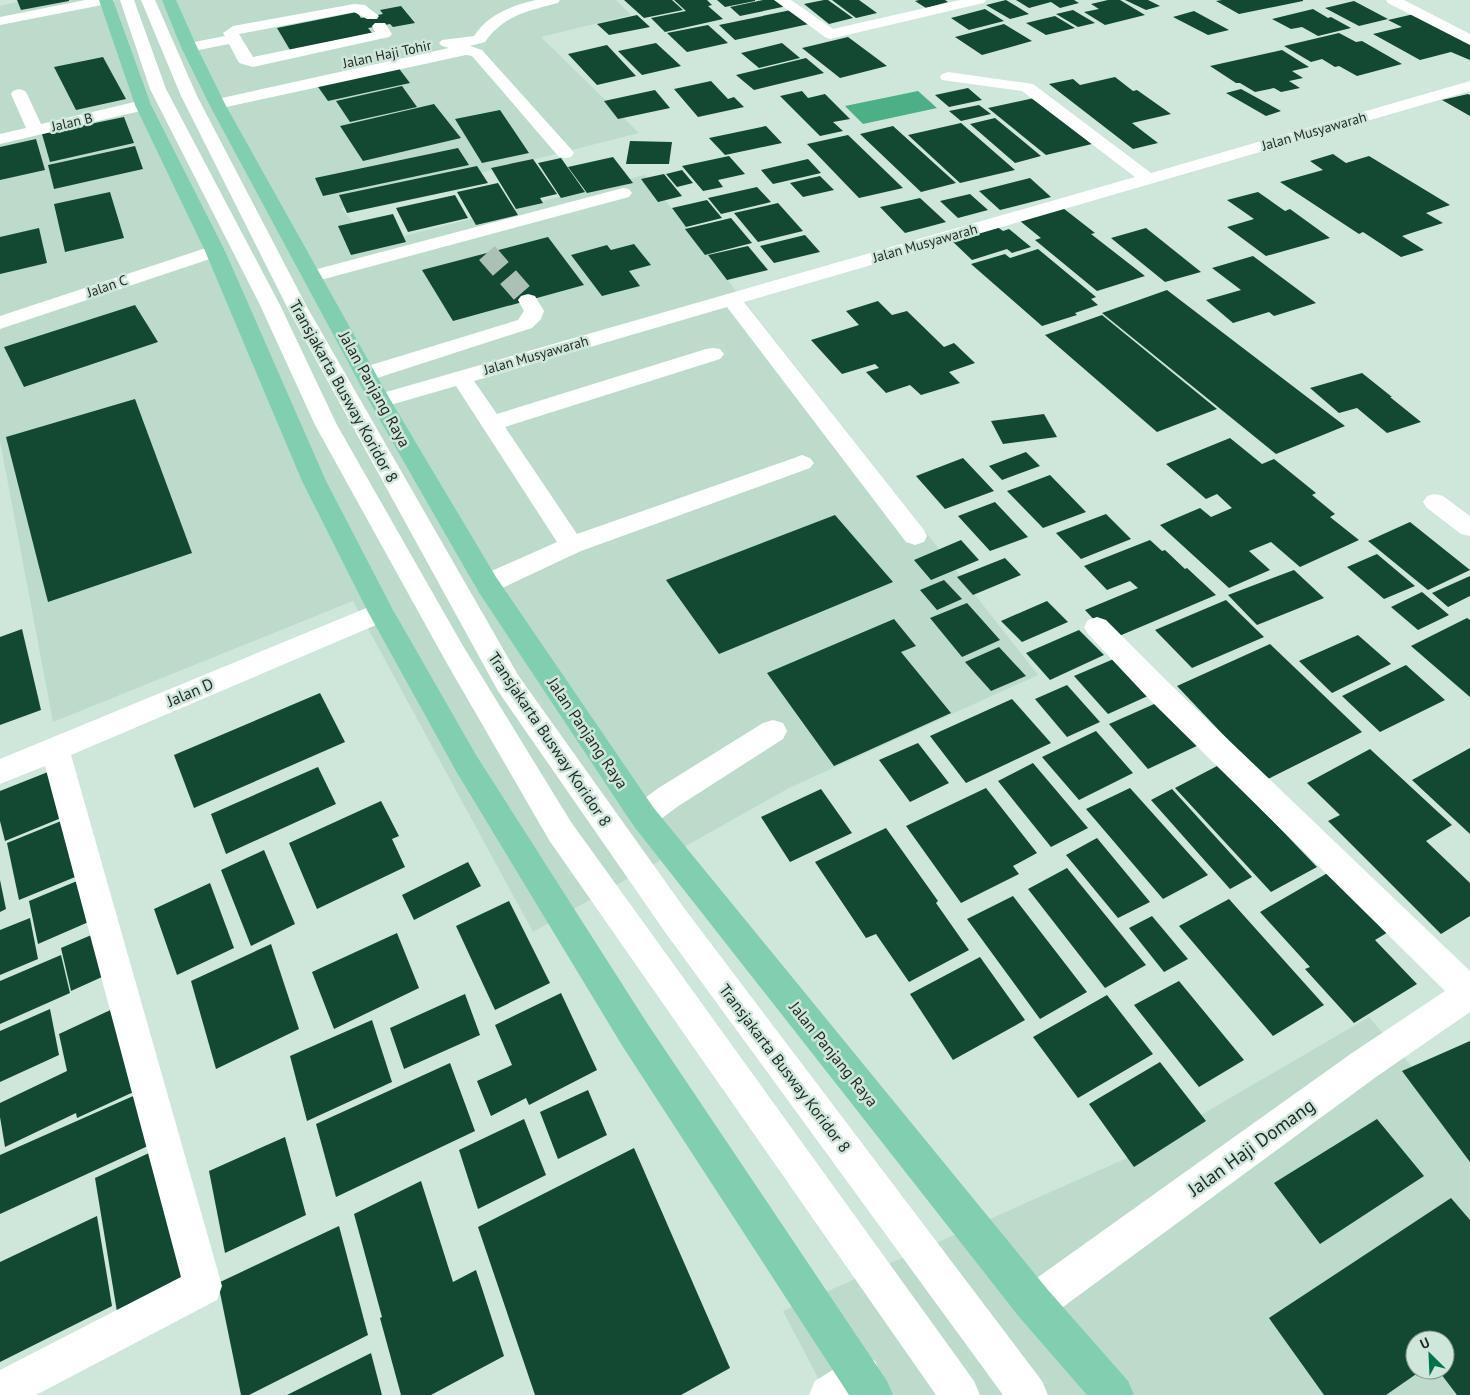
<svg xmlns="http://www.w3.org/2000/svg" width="1470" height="1395" font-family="'PT Sans',sans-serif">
<rect width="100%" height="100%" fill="#cee7da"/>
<g fill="#bcdbcb" fill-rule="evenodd">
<polygon points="26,0 616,0 631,15 541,37 639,133 341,208 372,244 645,175 1038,675 789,788 533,932 353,601 53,722 0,441 0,6"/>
<path d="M1369,1017L1470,1134V1395H827L783,1311L1127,1158ZM1415,1340H1445V1370H1415Z"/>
</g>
<polygon fill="#4daf84" points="918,91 937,108 863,124 845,106"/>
<g fill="#134832">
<polygon points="17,0 69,0 69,1 21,10"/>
<polygon points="624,0 672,0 683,10 644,18"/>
<polygon points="674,0 707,0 712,5 708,6 723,19 665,32 651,18 686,11"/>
<polygon points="717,0 755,0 755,1 725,7"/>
<polygon points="763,0 780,0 787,6 740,16 730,7"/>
<polygon points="824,0 828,0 853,18 829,24 804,4"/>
<polygon points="832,0 859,0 877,13 856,18"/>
<polygon points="919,0 945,0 948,2 926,8 915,1"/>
<polygon points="1006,0 1029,14 1010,19 986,5"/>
<polygon points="1016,0 1074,0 1079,3 1060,8 1051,2 1029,8"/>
<polygon points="1108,0 1120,0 1145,15 1105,25 1084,12 1099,9 1091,4"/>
<polygon points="1125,0 1148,0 1160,6 1146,10"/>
<polygon points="1222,0 1303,0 1303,1 1239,14 1216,1"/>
<polygon points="1354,1 1388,19 1359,26 1325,8"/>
<polygon points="401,6 415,23 393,27 390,24 368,28 372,33 290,50 277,28 357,12 361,18 383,14 380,10"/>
<polygon points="985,9 1004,21 969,30 951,18"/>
<polygon points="1313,9 1328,18 1331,17 1351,28 1318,36 1302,27 1291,29 1272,19"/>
<polygon points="791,10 809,24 735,40 719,25"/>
<polygon points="1073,10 1095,23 1078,27 1056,14"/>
<polygon points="1194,11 1229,30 1208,35 1173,17"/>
<polygon points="1414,14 1470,43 1470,60 1451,52 1420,60 1373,34 1402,27 1388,20"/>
<polygon points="637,15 650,27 609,35 597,24"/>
<polygon points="1055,16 1075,28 1046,35 1026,23"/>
<polygon points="1004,24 1032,41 982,55 955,37"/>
<polygon points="708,25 728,43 687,52 667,33"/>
<polygon points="1339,33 1356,42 1362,41 1402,64 1357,76 1339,66 1335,67 1322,59 1311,62 1284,46"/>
<polygon points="848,37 887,66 840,78 802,48"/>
<polygon points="656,43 681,66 642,75 618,51"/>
<polygon points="782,43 800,58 759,68 741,53"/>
<polygon points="607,45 636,76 597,85 568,54"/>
<polygon points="1282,50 1309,67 1292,71 1303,78 1289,81 1300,88 1281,92 1274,88 1255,92 1240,83 1236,83 1210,66"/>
<polygon points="103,57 126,99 76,110 54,67"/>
<polygon points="806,58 824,73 754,90 736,75"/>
<polygon points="397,66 410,83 328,101 316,84"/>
<polygon points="1115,77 1133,91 1137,90 1171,114 1132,123 1158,143 1133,149 1049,84 1073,79 1080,85"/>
<polygon points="711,81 728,99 734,97 744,107 698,117 674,89"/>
<polygon points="402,86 417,107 350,122 336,101"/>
<polygon points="968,88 982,100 949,107 935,95"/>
<polygon points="1241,89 1281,111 1266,116 1226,93"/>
<polygon points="655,90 670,108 618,119 604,101"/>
<polygon points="802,91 808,98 825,94 850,119 833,122 843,131 820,136 780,96"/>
<polygon points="1468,94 1470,95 1470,116 1442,100"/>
<polygon points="1034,98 1092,144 1046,155 988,108"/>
<polygon points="434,104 461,138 363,161 340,126"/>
<polygon points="979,105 991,114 961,121 949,111"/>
<polygon points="500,110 529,153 482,163 455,119"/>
<polygon points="124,117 134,143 50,162 42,134"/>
<polygon points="995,118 1041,156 1015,163 970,124"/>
<polygon points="961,123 1015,170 960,183 908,135"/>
<polygon points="766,126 782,143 725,155 709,138"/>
<polygon points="893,126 956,183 921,192 860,134"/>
<polygon points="848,135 903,188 859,198 807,144"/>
<polygon points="36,139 45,170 0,180 0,147"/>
<polygon points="630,141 672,142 669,164 626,164"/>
<polygon points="135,146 143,169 54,189 48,165"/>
<polygon points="458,148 469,165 323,196 315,178"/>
<polygon points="1333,154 1346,163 1369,156 1450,205 1426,213 1443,223 1402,236 1424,250 1401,257 1363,232 1359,234 1280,182 1323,170 1310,161"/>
<polygon points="729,156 745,174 718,180 723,187 703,191 682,166"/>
<polygon points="613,157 633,183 587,193 568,167"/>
<polygon points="561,158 585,192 561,198 538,163"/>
<polygon points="533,159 557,194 540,198 543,203 516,209 491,168"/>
<polygon points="808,159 821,173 773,184 761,170"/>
<polygon points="477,166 488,183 347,213 339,195"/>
<polygon points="682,170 693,183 677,187 666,174"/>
<polygon points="664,174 682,196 658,202 641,179"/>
<polygon points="820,176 834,190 803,197 790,183"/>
<polygon points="1030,178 1051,197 1000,210 979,191"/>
<polygon points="498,183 518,215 476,225 457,192"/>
<polygon points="757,187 771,202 721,214 708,198"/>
<polygon points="110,192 124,238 65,252 54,204"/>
<polygon points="1258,192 1285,211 1290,209 1330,238 1266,256 1227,227 1254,219 1227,200"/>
<polygon points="970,194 988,210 958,218 940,201"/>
<polygon points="455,195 468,218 408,232 396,208"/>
<polygon points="920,198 946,222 905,233 880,207"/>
<polygon points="707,200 722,218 686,227 672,208"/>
<polygon points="778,203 803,231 758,242 734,213"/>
<polygon points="1063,208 1095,233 1091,234 1145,276 1097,291 1035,240 1041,238 1020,221"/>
<polygon points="393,214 406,242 351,255 338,226"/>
<polygon points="731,218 752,243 705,255 685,229"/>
<polygon points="996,226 1003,231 1009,229 1031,247 1012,253 1007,249 972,260 950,239"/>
<polygon points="39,228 47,263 0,274 0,237"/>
<polygon points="1146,228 1201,272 1165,282 1111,238"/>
<polygon points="805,235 820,252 774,263 760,246"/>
<polygon points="548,237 584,285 453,321 422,270"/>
<polygon points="634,244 651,265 629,271 640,286 602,296 571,255 607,245 611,250"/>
<polygon points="748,246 768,270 727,280 708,255"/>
<polygon points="1038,249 1096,297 1091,299 1098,305 1075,313 1077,315 1042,326 971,264 1005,254 1010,258"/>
<polygon points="1253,256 1316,303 1274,316 1269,312 1233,323 1206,300 1241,290 1212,268"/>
<polygon points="1167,290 1345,426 1276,454 1102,313"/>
<polygon points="878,301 892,315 907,311 944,347 954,343 975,363 949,372 960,383 921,395 910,385 886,393 866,372 879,368 875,364 842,374 811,340 859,325 846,311"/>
<polygon points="135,305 158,342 24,387 4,347"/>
<polygon points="1102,315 1217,409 1157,432 1045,335"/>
<polygon points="1362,373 1392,397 1390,397 1421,422 1387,433 1357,408 1339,413 1310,388"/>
<polygon points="135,399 192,553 48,602 6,437"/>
<polygon points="1044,414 1057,437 1003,444 991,421"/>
<polygon points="1230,438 1262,464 1274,459 1316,493 1312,495 1335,514 1330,517 1359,540 1300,567 1271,542 1249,551 1270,570 1229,588 1160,525 1200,508 1211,517 1232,508 1217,494 1206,499 1166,464"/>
<polygon points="1026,452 1040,466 1002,480 989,466"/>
<polygon points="963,458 994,491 945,509 916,476"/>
<polygon points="1050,475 1086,512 1043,528 1007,491"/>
<polygon points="995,502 1028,537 990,551 958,516"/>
<polygon points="1106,514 1131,539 1081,559 1056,533"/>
<polygon points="835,515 893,582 719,654 666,580"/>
<polygon points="1410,522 1470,570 1428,590 1368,541"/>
<polygon points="961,540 979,560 931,580 914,560"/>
<polygon points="1150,540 1162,551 1165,550 1185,569 1187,568 1216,595 1112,639 1085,610 1138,588 1130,581 1107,590 1084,566"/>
<polygon points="1377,554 1415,586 1384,599 1347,567"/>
<polygon points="1005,558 1021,575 973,595 957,577"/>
<polygon points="1294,570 1324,598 1257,625 1228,595"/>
<polygon points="1470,576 1470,596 1448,607 1432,593"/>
<polygon points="944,580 962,599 937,610 920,590"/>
<polygon points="1422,592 1449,615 1418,630 1391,607"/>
<polygon points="1226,600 1264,637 1192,668 1155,630"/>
<polygon points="1047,601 1068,622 1022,642 1001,621"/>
<polygon points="967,603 1000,640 962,657 930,618"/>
<polygon points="1467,618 1470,620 1470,697 1411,646"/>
<polygon points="894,619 916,646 901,652 951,713 834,766 767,673"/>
<polygon points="22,629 41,710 0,725 0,637"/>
<polygon points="1079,630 1104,655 1050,680 1026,653"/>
<polygon points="1358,635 1391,664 1332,693 1299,661"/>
<polygon points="1270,644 1362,732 1266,780 1177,686"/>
<polygon points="999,647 1026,676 991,691 965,662"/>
<polygon points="1116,658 1150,695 1108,714 1074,676"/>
<polygon points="1406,665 1445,700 1380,732 1342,696"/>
<polygon points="1067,685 1100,722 1067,737 1035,699"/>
<polygon points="320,693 345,742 194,808 174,755"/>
<polygon points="1012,699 1051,743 966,783 930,736"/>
<polygon points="1161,701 1201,744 1148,769 1109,724"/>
<polygon points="1096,731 1133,773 1079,800 1042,757"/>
<polygon points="918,743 949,783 910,802 879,760"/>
<polygon points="1470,748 1470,834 1412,780"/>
<polygon points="1370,749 1452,825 1426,841 1470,883 1470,916 1441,934 1328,821 1340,815 1307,783"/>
<polygon points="1033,763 1088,828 1051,847 998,781"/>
<polygon points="1219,765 1317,867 1271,892 1175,788"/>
<polygon points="318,767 336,804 226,854 211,814"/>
<polygon points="53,770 66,816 5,841 0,821 0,791"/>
<polygon points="986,788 1037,853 1013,866 1019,874 961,903 906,826"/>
<polygon points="1130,788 1208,875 1163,899 1086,809"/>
<polygon points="821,789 852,833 790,862 761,817"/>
<polygon points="1172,789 1252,877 1230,889 1151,800"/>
<polygon points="381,801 399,836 392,839 405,867 317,909 289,843"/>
<polygon points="66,819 80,875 19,900 7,843"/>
<polygon points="886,828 938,901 936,903 969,950 909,982 876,934 866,938 815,862"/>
<polygon points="1097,838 1150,902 1118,918 1066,855"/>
<polygon points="264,850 295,924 251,946 221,870"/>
<polygon points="468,862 481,886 414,920 402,895"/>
<polygon points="1067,868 1146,965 1105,988 1028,889"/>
<polygon points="1331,871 1390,931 1375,940 1417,984 1354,1023 1305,969 1310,967 1260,912"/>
<polygon points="89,876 100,917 38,944 29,901"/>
<polygon points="0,880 6,909 0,912"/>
<polygon points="210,883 234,948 177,975 154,909"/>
<polygon points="1013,896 1087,992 1040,1019 967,919"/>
<polygon points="1229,899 1324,1005 1273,1036 1179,926"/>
<polygon points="509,901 550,983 495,1010 456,926"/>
<polygon points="1152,916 1188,959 1164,972 1129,928"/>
<polygon points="30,918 38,959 0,975 0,930"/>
<polygon points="103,930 113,972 71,991 61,948"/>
<polygon points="397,933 419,988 334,1029 312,972"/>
<polygon points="271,944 299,1029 216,1069 191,981"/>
<polygon points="61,955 70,993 0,1024 0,981"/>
<polygon points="980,957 1025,1020 953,1060 910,994"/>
<polygon points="1179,981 1244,1060 1199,1087 1134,1005"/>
<polygon points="561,993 597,1070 529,1105 526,1098 491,1116 477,1081 512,1065 495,1025"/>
<polygon points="465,994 480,1035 404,1069 390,1028"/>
<polygon points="1107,995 1153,1054 1078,1098 1033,1037"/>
<polygon points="119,1006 140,1089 77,1118 76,1113 5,1147 0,1117 0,1103 67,1071 59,1034"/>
<polygon points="50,1009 59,1055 0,1082 0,1031"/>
<polygon points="372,1020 392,1082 307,1121 290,1056"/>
<polygon points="1470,1041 1470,1162 1402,1071"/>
<polygon points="1160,1062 1206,1121 1134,1167 1089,1104"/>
<polygon points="450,1063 475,1131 336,1197 316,1124"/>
<polygon points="588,1090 607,1135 558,1159 540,1112"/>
<polygon points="140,1093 150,1145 0,1214 0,1155"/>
<polygon points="524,1119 546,1175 478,1209 459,1150"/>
<polygon points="1377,1119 1424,1176 1320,1244 1274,1183"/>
<polygon points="285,1137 306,1215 225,1253 209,1171"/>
<polygon points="162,1147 190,1288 119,1324 95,1178"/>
<polygon points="634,1148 730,1368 681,1395 535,1395 478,1227"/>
<polygon points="421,1181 453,1282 476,1270 504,1356 431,1395 401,1395 380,1318 382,1317 354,1214"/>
<polygon points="1451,1198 1470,1220 1470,1395 1457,1395 1438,1370 1445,1370 1445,1340 1415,1340 1415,1370 1422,1370 1386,1395 1324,1395 1269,1318"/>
<polygon points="97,1216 112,1306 0,1362 0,1262"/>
<polygon points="339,1226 368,1335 249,1395 241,1395 218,1283"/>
<polygon points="371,1353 382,1395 287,1395"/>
</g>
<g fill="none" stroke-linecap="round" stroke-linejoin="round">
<polyline stroke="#abc1b5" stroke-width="21" stroke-dasharray="21 11" stroke-linecap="butt" points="487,253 528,300"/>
<g fill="#fff" fill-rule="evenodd">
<polygon points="85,0 114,0 112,3 107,4 0,25 0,17"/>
<polygon points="120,0 134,0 166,89 280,305 337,425 463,646 571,822 974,1381 980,1395 936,1395 549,840 445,660 315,425 260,305 150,89"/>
<polygon points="141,0 155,0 197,96 307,307 518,675 687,912 1042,1381 1048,1395 1003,1395 665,932 498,691 287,307 181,96"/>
<path d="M536,0H560L558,3C528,11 504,15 485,42L470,46L482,50L571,149L574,153L571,157L565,158L559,157L472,56L466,55L217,109L211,107L209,104L211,101L217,99L449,48L442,46L439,43L442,40L474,36C489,13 512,6 536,0Z"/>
<polygon points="774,0 791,0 833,29 960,0 986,0 984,3 979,4 830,39 825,37"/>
<polygon points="1386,0 1404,0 1470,34 1470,45 1388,3"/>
<polygon points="354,4 365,5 379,16 377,19 367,19 354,12 239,34 253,57 375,32 372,26 375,23 385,23 392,34 389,37 253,67 239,63 229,44 189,52 184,50 181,47 184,44 225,36 223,33 233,26"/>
<polygon points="948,72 1033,84 1151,173 1470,81 1470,91 744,302 924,530 927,536 924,542 915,545 906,542 727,307 474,381 497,414 706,349 713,348 720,349 724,354 720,359 505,427 577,534 794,458 802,455 810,458 814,463 810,468 581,551 496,591 487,593 478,591 474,584 478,577 557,542 456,386 380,408 372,406 369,401 372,396 1135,177 1022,91 942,80 940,77 942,74"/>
<polygon points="19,89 25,91 27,94 41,124 143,100 149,101 151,105 149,109 0,144 0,134 26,128 11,94 13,91"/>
<polygon points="623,188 629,189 632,193 629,197 313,282 306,280 303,276 306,272"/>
<polygon points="215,245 222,247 225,251 222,255 0,329 0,316"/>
<polygon points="528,294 535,296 544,311 541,319 532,328 374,379 366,381 358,379 355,374 358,369 518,320 524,311 518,300 521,296"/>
<polygon points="1435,494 1443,496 1470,516 1470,536 1461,534 1427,508 1423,502 1427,496"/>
<polygon points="381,602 390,605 394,612 390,619 71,755 222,1286 217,1300 36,1395 0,1395 0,1370 181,1277 45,766 0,784 0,759"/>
<polygon points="1097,617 1106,620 1170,684 1470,971 1470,1012 1376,1077 1048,1318 1034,1323 1020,1318 1015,1304 1020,1290 1352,1053 1445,991 1150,700 1088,634 1084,627 1088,620"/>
<polygon points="773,720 783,723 787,731 783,739 677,807 653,825 643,829 633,825 628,816 633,807 657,789 763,723"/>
<polygon points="861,1355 875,1361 881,1375 875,1389 866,1395 809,1395 815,1381 847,1361"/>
</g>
<g fill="#81ceb0" fill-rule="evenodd">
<polygon points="99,0 113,0 151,105 225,251 326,481 393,610 476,755 647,1023 887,1381 893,1395 849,1395 623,1047 456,771 368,612 302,481 205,251 135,105"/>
<polygon points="162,0 176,0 197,47 225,104 391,401 496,577 653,807 1048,1290 1128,1381 1134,1395 1087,1395 1020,1318 633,825 478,591 369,401 209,104 181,47"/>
</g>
</g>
<g text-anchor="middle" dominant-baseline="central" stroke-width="5" stroke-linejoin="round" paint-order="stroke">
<g font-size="14" fill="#1e2722" stroke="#cee7da">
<text transform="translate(387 54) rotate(-12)">Jalan Haji Tohir</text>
<text transform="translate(72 122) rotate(-13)">Jalan B</text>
<text transform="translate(1314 131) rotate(-16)">Jalan Musyawarah</text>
<text transform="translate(925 243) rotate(-16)">Jalan Musyawarah</text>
<text transform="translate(107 286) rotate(-19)">Jalan C</text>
<text transform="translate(536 355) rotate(-16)">Jalan Musyawarah</text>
</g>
<g font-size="16" fill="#1e2722" stroke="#cee7da">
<text transform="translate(375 389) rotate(61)">Jalan Panjang Raya</text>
<text transform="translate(344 391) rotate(61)">Transjakarta Busway Koridor 8</text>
<text transform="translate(190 692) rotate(-23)">Jalan D</text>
<text transform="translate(588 733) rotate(56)">Jalan Panjang Raya</text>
<text transform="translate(550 739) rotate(56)">Transjakarta Busway Koridor 8</text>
<text transform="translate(834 1054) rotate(51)">Jalan Panjang Raya</text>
<text transform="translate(785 1068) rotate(53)">Transjakarta Busway Koridor 8</text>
</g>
<g font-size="19" fill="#1e2722" stroke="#cee7da">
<text transform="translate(1251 1147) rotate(-36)">Jalan Haji Domang</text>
</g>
</g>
<g transform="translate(1430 1355) rotate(336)"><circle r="24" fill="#cee7da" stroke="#889a90"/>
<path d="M0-4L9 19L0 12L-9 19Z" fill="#00734d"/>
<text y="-8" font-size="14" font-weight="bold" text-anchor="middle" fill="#1e2722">U</text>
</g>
</svg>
